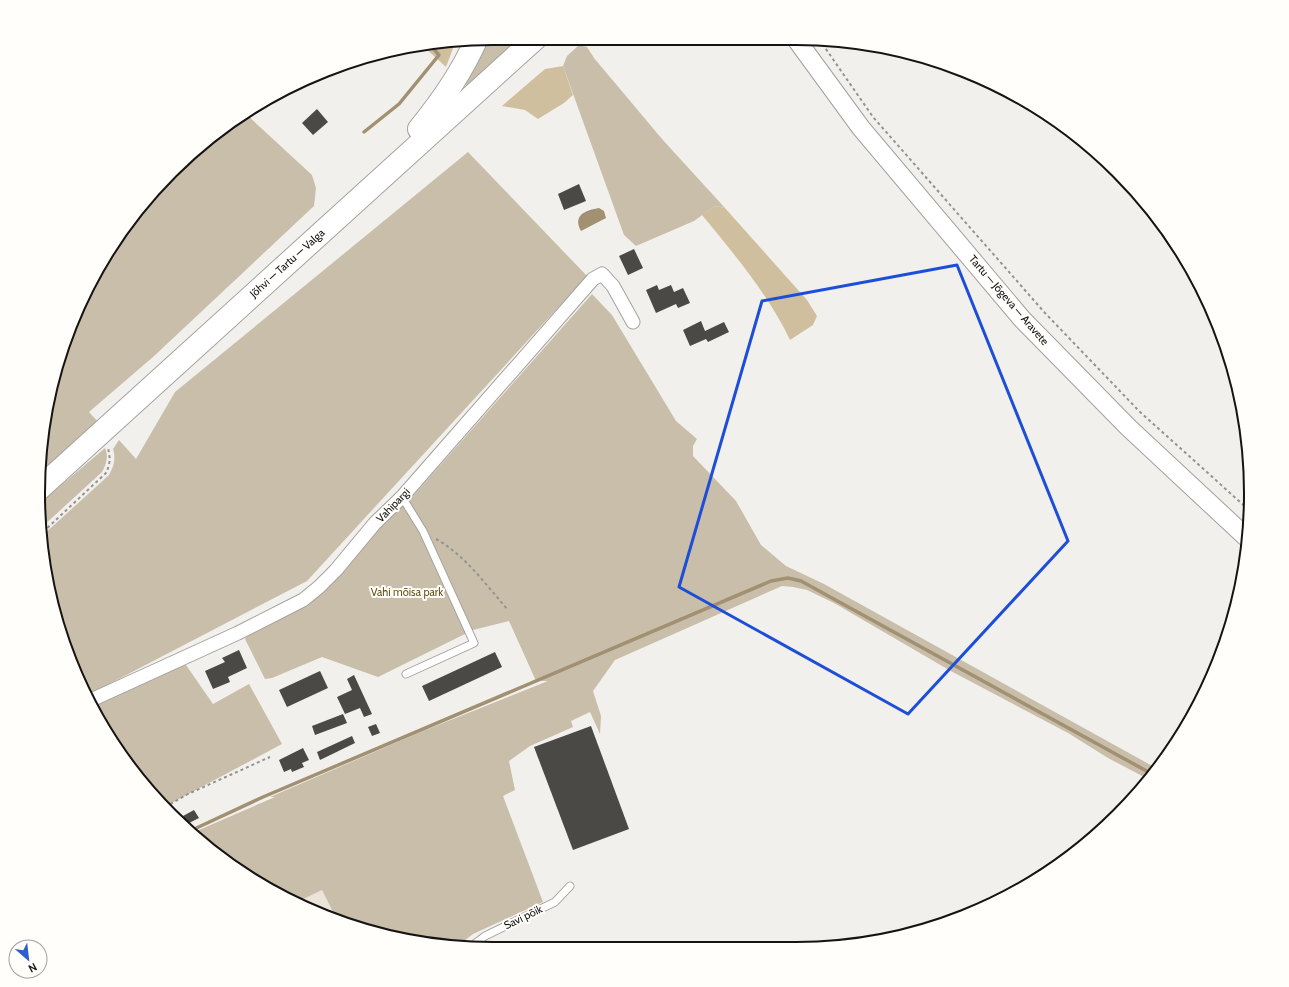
<svg xmlns="http://www.w3.org/2000/svg" width="1289" height="987" font-family="Cabin,sans-serif">
<rect width="100%" height="100%" fill="#f2f0ec"/>
<polygon fill="#eae4d9" points="322,890 337,920 299,901"/>
<g fill="#c9bea9">
<polygon points="494,38 524,38 466,87 466,84 488,39"/>
<polygon points="579,45 587,47 594,58 662,139 725,208 715,206 694,221 636,246 624,235 563,66 567,56"/>
<polygon points="246,114 312,175 316,188 314,206 153,357 89,412 100,424 40,475 53,376 99,266 171,172"/>
<path d="M468,152L587,276L307,581L86,696L54,612L43,535L109,475C114,466 116,459 113,449L119,440L136,459L175,392Z"/>
<polygon points="592,294 612,315 676,421 697,439 693,446 693,456 736,501 761,545 786,566 824,584 1156,768 1148,779 1108,758 1068,733 949,670 834,603 807,590 793,587 782,586 615,660 593,691 601,716 600,734 590,712 571,721 573,727 530,746 509,761 515,790 503,796 543,902 473,934 459,945 434,945 347,925 337,920 322,890 299,901 241,872 192,833 275,797 270,797 423,731 548,681 536,681 509,621 473,630 378,677 322,657 272,678 265,679 245,639 248,633 296,610 391,514 412,497"/>
<path d="M105,448C109,457 106,464 102,472L42,527L39,504Z"/>
<polygon points="182,663 186,665 213,704 249,684 282,744 164,807 115,746 91,705"/>
</g>
<g fill="#d0bf9f">
<polygon points="455,43 446,67 424,47"/>
<polygon points="563,66 573,95 564,103 538,119 525,110 502,106 545,69"/>
<path d="M715,206L725,208L807,300L817,316L813,325L790,340C768,294 734,254 702,215Z"/>
</g>
<path fill="#a19172" d="M599,208L604,211L606,218L581,231C572,215 586,210 599,208Z"/>
<g fill="none" stroke-linecap="round" stroke-linejoin="round">
<g stroke="#a19172" stroke-width="3.5">
<polyline points="364,132 399,104 439,55 431,46"/>
<polyline points="190,831 263,797 771,581 788,578 801,581 1152,774"/>
</g>
</g>
<g fill="#4b4946">
<polygon points="317,109 328,122 313,135 302,123"/>
<polygon points="579,184 586,201 564,210 558,194"/>
<polygon points="634,249 643,268 628,275 619,256"/>
<polygon points="657,285 659,290 671,285 674,292 683,288 690,303 678,308 676,304 656,313 646,290"/>
<polygon points="701,321 705,331 724,322 729,332 708,342 706,339 690,346 683,330"/>
<polygon points="239,650 247,668 228,677 230,682 213,689 205,671 225,662 222,658"/>
<polygon points="495,652 502,667 429,701 422,686"/>
<polygon points="320,671 328,688 287,707 279,690"/>
<polygon points="354,675 372,714 364,717 360,708 345,714 337,697 352,690 347,679"/>
<polygon points="343,714 347,723 315,735 312,726"/>
<polygon points="376,724 380,733 372,736 368,727"/>
<polygon points="591,726 629,829 573,850 534,747"/>
<polygon points="352,736 355,743 320,760 317,752"/>
<polygon points="303,748 309,760 302,763 304,767 292,772 291,769 284,772 279,760"/>
<polygon points="194,810 199,818 187,824 183,816"/>
</g>
<g fill="none" stroke-linecap="round" stroke-linejoin="round">
<g stroke="#a3a19d" stroke-width="9">
<g id="lane">
<polyline points="402,497 423,531 474,643 406,674"/>
<polyline points="473,945 485,936 555,902 570,886"/>
</g>
</g>
<g stroke="#a3a19d" stroke-width="15">
<polyline id="street" points="89,701 238,633 303,600 319,587 336,570 375,523 402,497 593,279 602,274 613,286 633,322"/>
</g>
<g stroke="#a3a19d" stroke-width="20">
<polyline id="secondary" points="796,39 861,128 1022,319 1129,428 1247,538"/>
</g>
<g stroke="#a3a19d" stroke-width="24">
<g id="highway">
<path d="M419,129C441,102 462,72 476,40"/>
<polyline points="39,489 536,38"/>
</g>
</g>
<g stroke="#959391" stroke-width="2" stroke-dasharray="3 3" stroke-linecap="butt">
<polyline points="819,39 873,117 1045,313 1139,411 1249,510"/>
<polyline points="43,532 107,472 110,460 108,447"/>
<path d="M436,539C465,555 486,585 508,610"/>
<polyline points="165,807 188,794 270,757"/>
</g>
<use href="#lane" stroke="#fff" stroke-width="7"/>
<use href="#street" stroke="#fff" stroke-width="13"/>
<use href="#secondary" stroke="#fff" stroke-width="18"/>
<use href="#highway" stroke="#fff" stroke-width="22"/>
</g>
<path fill="none" stroke="#1d4ed8" stroke-width="3" stroke-linejoin="round" d="M957,265L1068,541L908,714L679,587L762,301Z"/>
<g text-anchor="middle" dominant-baseline="central" stroke-width="4" stroke-linejoin="round" paint-order="stroke">
<g font-size="11" fill="#151413" stroke="#fffefb">
<text transform="translate(287 263) rotate(-42)">Jõhvi — Tartu — Valga</text>
<text transform="translate(1009 300) rotate(49)">Tartu — Jõgeva — Aravete</text>
<text transform="translate(393 505) rotate(-46)">Vahipargi</text>
<text transform="translate(523 917) rotate(-26)">Savi põik</text>
</g>
<g font-size="11" fill="#69501b" stroke="#fffefb">
<text x="407" y="592">Vahi mõisa park</text>
</g>
</g>
<path d="M0 0H1289V987H0ZM493 45H796A448 448 0 0 1 1244 493V494A448 448 0 0 1 796 942H493A448 448 0 0 1 45 494V493A448 448 0 0 1 493 45Z" fill="#fffefb" fill-rule="evenodd"/>
<path fill="none" stroke="#151413" stroke-width="2" d="M493 45H796A448 448 0 0 1 1244 493V494A448 448 0 0 1 796 942H493A448 448 0 0 1 45 494V493A448 448 0 0 1 493 45Z"/>
<g transform="translate(28 959) rotate(152)"><circle r="19" fill="#fffefb" stroke="#a1a09e"/>
<path d="M0-3L7 15L0 10L-7 15Z" fill="#2e5dcc"/>
<text y="-6" font-size="11" font-weight="bold" text-anchor="middle" fill="#151413">N</text>
</g>
</svg>
